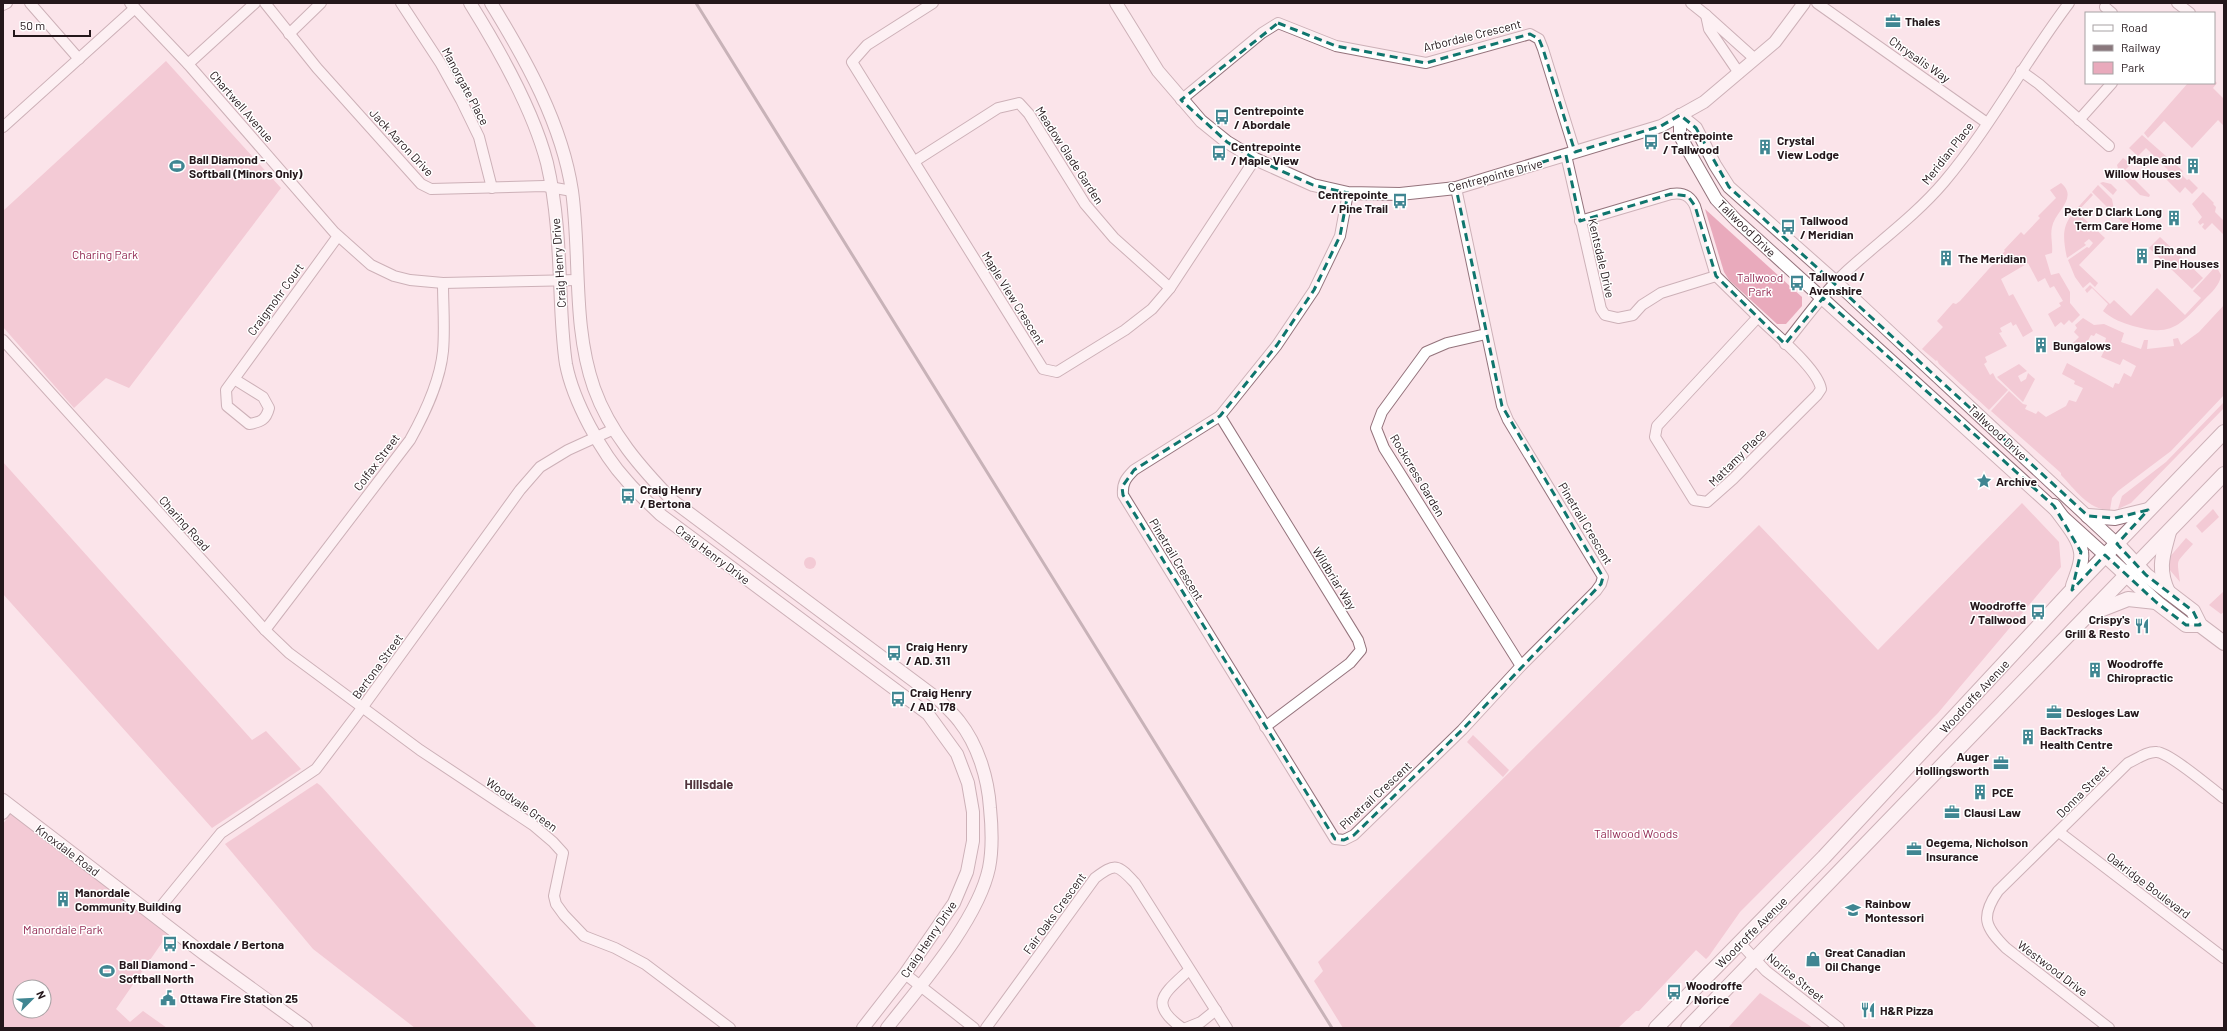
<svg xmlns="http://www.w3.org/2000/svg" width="2227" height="1031" font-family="Barlow,sans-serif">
<rect width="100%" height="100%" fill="#fbe4ea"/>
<g fill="#e9aabc" fill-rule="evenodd">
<polygon points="166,61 281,188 129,388 106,378 74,408 3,327 3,211"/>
<polygon points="2214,80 2217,83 2213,88 2224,99 2224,126 2218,120 2192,148 2164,121 2148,138 2144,133 2188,83 2214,83"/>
<polygon points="2142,135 2183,171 2181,174 2187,180 2189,179 2198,188 2192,194 2185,187 2180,193 2165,178 2170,172 2146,148 2138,156 2129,148"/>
<polygon points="2123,158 2131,164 2125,170 2150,195 2149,197 2140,195 2120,175 2117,165"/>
<polygon points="2103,182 2111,184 2117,190 2113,195 2100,183"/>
<path d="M2061,183C2079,198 2055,211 2052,227C2050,236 2053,244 2052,253L2045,255L2051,275L2059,273L2070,292V303L2080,315L2072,323L2069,320L2064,325L2061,322L2055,327L2048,314L2061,306L2059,303L2063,301L2054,286L2050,288L2045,278L2038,282L2028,263L2001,279L2009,296L2013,294L2033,331L2023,337L2016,324L2013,326L2011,322L2000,328L2002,332L1999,333L2007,346L1985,357L1987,362L1984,364L1990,375L1993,373L1996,379L2008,390L1989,410L1939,364L1937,360L1936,361L1922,349L1943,327L1937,321L1953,303L1956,304L1960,301L2005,251L2004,250L2021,232L2024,235L2040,218L2038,216L2056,198L2050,190Z"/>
<polygon points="2098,185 2112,199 2114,210 2126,212 2135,221 2128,228 2092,192"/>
<polygon points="2203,192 2214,203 2213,204 2216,207 2215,212 2224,221 2224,235 2212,223 2205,230 2202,227 2204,224 2203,223 2200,225 2198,222 2202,217 2192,204"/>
<path d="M2091,193L2093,195L2077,212L2105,238L2079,265L2098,283L2095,287L2090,282L2083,288L2075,277L2068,260L2087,247L2089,248L2093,243L2089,239L2084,243L2086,245L2067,258C2059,222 2068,219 2091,193Z"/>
<polygon points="1705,209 1802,297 1802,306 1786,324 1777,324 1729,280 1724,272"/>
<polygon points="2160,237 2203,278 2192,289 2149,248"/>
<path d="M2216,266L2221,275C2220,285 2211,293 2204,300C2179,326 2171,337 2133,326C2123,323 2112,319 2103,311L2108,304L2092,288L2087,293L2085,290L2090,285L2110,304L2114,300L2131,316L2157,288L2185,315L2201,298L2193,291Z"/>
<path d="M2224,305V395L2171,451L2118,491L2112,498L2110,510C2088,510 2075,489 2061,475V473L1991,411L2009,391L2023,404L2027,405L2025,409L2036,414L2038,411L2046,417L2066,406L2069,400L2076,402L2083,388L2074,384L2075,381L2062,374L2067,363L2113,388L2115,383L2119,384L2124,373L2131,377L2136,366L2123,359L2120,365L2101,357L2108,343L2105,342L2106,338L2096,333L2094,336L2091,335L2084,348L2073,343L2079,337L2074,332L2077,328L2075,325L2083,318L2094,325L2104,324L2124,333L2121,342L2141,349L2144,340H2148L2147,349L2174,346L2173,339L2178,338L2181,345L2199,332Z"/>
<polygon points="2019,364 2027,371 2018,376 2021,382 2026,379 2028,373 2035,379 2023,402 1997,377"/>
<polygon points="2224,402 2224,408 2131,503 2118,509 2122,496 2166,462"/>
<polygon points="3,462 252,740 266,731 301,769 212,828 3,594"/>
<polygon points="2022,503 2059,542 2061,567 1938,713 1740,912 1709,956 1706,959 1696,950 1639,1011 1636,1011 1618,1028 1343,1028 1314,981 1323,971 1318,962 1759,525 1878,650"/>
<polygon points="2213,509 2219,517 2202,533 2196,526"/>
<path d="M2186,538L2193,544C2175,565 2177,556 2180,582L2169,569L2168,559Z"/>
<circle cx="810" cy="563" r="6"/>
<polygon points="2224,591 2224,612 2221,614 2209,605"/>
<polygon points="1473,735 1509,770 1503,777 1467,742"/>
<polygon points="317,783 321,786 537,1028 415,1028 313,949 225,844"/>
<path d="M11,813L168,934L116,1009L130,1022L143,1011L167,1028H3V824ZM20,987H44V1011H20Z"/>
<polygon points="1760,993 1813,1028 1728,1028"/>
</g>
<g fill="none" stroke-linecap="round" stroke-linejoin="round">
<g stroke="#94737c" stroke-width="12">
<g id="minor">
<polyline points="30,3 79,59"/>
<polyline points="130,3 188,64 334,232 371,265 394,276 410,280 443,283 578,280"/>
<polyline points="265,3 317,68 421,184 431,189 544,186 572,191"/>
<polyline points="401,3 441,64 461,100 479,137 492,188"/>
<polyline points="933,3 867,45 852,62 1043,369 1057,372 1125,330 1152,309 1170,288 1255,159"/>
<polyline points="1691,3 1706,15"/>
<polyline points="1817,3 1987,123"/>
<polyline points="2177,3 2190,13"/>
<polyline points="3,5 7,3"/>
<polyline points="2105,7 2112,13"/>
<polyline points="289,34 321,3"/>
<polyline points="188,64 255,3"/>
<polyline points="2021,71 2039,84 2109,146"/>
<polyline points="1739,73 1709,29 1706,15 1755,59"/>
<polyline points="1181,100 1262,33 1278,23 1336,46 1426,63 1530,34 1539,39 1543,49 1575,152"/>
<polyline points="2079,120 2112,83"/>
<polyline points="3,127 135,8"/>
<polyline points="1566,155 1601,309 1605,315 1618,318 1633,315 1642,305 1661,293 1716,276"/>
<polyline points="915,161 998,108 1019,103 1029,114 1085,204 1114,238 1170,288"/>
<path d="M1348,193L1340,236L1314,290L1277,345L1220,416L1134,470C1126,478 1122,483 1123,495L1335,839L1344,840L1354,835L1462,730L1521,666L1596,591L1601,584L1603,577L1508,420L1502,406L1456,188"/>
<path d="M1580,221L1671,194C1682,192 1690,195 1695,206L1716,276L1758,317L1761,320C1776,335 1818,369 1821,389L1817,395L1733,479L1707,502L1694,500L1655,437L1657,426L1758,317"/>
<polyline points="1486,334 1447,343 1426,352 1382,412 1376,428 1384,448 1521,666"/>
<polyline points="3,340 265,630 289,653 420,750 533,825 553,842 563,853 554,896 556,904 564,915 584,936 615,948 645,964 730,1028"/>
<path d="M1785,344C1805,319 1824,292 1848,270C1880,241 1916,215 1944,182C1991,126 2025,61 2069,3"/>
<path d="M234,379L263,397L269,408C266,420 261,422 249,424L227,406L226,390L338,236"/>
<polyline points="1220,416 1358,640 1361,650 1350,663 1265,727"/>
<path d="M265,630L410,440C425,413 440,382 443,351C445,329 443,305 443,283"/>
<polyline points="3,814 10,805"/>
<polyline points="2059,832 2224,958"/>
<polyline points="154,915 221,833 316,769 362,708 520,490 540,467 568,450 614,429"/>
<polyline points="1740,943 1766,971 1839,1028"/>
<polyline points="905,974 974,1028"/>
<path d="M986,1028L1095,878C1116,862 1118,865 1135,883L1227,1028"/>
<path d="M1182,1028C1147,1003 1165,993 1189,970"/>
<polyline points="1186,1028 1201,1022 1216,1010"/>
<path d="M2109,1028L2006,948C1985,927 1980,917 1998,891L2128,763C2137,759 2147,751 2157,752C2170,753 2212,789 2224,798"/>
</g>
</g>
<g stroke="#94737c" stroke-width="14">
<g id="tertiary">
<path d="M470,3C500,51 533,109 547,163C558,210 559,257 561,304C562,324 563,345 566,364C573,401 602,454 627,481C637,493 650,504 661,515L928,714L957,754L968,783L973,812V841L967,872L954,903L905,974L863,1028"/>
<path d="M491,3C526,60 562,124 572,191C581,256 572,325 594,388C610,433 641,468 673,501L938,699C945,706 953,713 959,721C978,745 988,778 990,808C992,828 993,848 989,868C978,920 920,986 887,1028"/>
<polyline points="1116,3 1158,71 1201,121 1227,142 1255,159 1313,185 1348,193 1400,194 1456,188 1661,126 1704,102 1775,42 1804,3"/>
<polyline points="1680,115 1680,136 1716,199 1736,220 2105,555"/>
<polyline points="1680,115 1696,128 1715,165 1729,187 1836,282 2117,544"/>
<polyline points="3,800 204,954 306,1028"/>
</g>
</g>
<g stroke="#94737c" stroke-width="16">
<g id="secondary">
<path d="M2054,506C2063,520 2079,536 2081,552C2083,563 2076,576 2073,586"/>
<polyline points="2088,516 2115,518 2148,510"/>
<polyline points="2117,544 2146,575 2193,611 2200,625 2224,643"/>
<polyline points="2105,555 2156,602 2186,625 2200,625"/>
<path d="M2168,592C2157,568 2163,555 2169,532"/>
<polyline points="2095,612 2128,599 2156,602"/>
<polyline points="1656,1028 1824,857 2072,590 2224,432"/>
<polyline points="1688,1028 2224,474"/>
</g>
</g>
<use href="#minor" stroke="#fff" stroke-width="10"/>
<use href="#tertiary" stroke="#fff" stroke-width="12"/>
<use href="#secondary" stroke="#fff" stroke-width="14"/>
<polyline stroke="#89777c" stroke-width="3" points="696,3 1332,1028"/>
</g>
<path d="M0 0H2227V1031H0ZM1278,23L1336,46L1426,63L1530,34L1539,39L1543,49L1575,152L1661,126L1680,115L1696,128L1729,187L2088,516L2115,518L2148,510L2117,544L2146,575L2193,611L2200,625H2186L2156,602L2105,555L2072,590L2081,552L2054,506L1823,298L1785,344L1716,276L1695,206L1688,196L1671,194L1580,221L1566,155L1456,188L1502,406L1603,577L1601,584L1462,730L1354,835L1344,840L1335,839L1123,495L1122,487L1134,470L1220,416L1277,345L1314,290L1340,236L1348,193L1313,185L1255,159L1227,142L1181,100Z" fill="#fbe4ea" fill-opacity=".55" fill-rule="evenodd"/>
<path fill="none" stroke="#0f766e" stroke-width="3" stroke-dasharray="8 5" stroke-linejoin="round" d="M1278,23L1336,46L1426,63L1530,34L1539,39L1543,49L1575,152L1661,126L1680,115L1696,128L1729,187L2088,516L2115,518L2148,510L2117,544L2146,575L2193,611L2200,625H2186L2156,602L2105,555L2072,590L2081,552L2054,506L1823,298L1785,344L1716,276L1695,206L1688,196L1671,194L1580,221L1566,155L1456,188L1502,406L1603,577L1601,584L1462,730L1354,835L1344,840L1335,839L1123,495L1122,487L1134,470L1220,416L1277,345L1314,290L1340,236L1348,193L1313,185L1255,159L1227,142L1181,100Z"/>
<defs>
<g id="office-bare" transform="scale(1.2)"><path d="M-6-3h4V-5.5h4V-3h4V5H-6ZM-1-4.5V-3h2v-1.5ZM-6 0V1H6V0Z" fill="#408692" stroke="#fff" stroke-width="2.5" paint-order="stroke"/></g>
<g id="bus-bare" transform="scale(1.2)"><path d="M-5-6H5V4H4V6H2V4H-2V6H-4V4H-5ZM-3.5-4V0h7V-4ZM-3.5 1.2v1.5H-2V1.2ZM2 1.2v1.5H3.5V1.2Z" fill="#408692" stroke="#fff" stroke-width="2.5" paint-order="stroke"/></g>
<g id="building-bare" transform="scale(1.2)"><path d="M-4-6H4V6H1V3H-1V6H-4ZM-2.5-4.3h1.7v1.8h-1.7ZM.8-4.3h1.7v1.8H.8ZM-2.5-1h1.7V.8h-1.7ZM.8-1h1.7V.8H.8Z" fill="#408692" stroke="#fff" stroke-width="2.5" paint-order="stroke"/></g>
<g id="stadium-bare" transform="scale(1.2)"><path d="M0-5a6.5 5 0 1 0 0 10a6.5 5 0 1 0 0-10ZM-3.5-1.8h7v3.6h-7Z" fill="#408692" stroke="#fff" stroke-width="2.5" paint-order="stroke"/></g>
<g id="sight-bare" transform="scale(1.2)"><path d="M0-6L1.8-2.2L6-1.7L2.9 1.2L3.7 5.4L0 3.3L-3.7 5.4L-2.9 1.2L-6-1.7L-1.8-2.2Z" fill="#408692" stroke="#fff" stroke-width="2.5" paint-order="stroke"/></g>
<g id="restaurant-bare" transform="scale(1.2)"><path d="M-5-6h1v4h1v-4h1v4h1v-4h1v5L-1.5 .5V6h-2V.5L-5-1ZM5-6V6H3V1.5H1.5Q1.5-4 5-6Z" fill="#408692" stroke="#fff" stroke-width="2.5" paint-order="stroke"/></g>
<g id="school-bare" transform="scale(1.2)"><path d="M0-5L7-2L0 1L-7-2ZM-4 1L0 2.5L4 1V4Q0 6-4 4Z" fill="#408692" stroke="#fff" stroke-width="2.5" paint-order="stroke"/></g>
<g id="shop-bare" transform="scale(1.2)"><path d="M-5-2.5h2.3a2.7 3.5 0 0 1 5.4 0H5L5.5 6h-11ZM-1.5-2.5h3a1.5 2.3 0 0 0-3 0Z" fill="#408692" stroke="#fff" stroke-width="2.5" paint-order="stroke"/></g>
<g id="civic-bare" transform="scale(1.2)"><path d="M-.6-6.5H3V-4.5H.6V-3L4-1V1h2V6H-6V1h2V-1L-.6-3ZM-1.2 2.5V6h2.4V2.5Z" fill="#408692" stroke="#fff" stroke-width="2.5" paint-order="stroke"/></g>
</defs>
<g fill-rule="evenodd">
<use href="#office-bare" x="1893" y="21"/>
<use href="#bus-bare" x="1222" y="117"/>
<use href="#bus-bare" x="1651" y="142"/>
<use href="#building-bare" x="1765" y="147"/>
<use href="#bus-bare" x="1219" y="153"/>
<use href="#stadium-bare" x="177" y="166"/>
<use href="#building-bare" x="2193" y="166"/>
<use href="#bus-bare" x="1400" y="201"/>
<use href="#building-bare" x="2174" y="218"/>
<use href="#bus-bare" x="1788" y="227"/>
<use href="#building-bare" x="2142" y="256"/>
<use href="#building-bare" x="1946" y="258"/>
<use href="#bus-bare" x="1797" y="283"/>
<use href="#building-bare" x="2041" y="345"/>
<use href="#sight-bare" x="1984" y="481"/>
<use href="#bus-bare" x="628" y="496"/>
<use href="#bus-bare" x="2038" y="612"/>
<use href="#restaurant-bare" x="2142" y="626"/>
<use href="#bus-bare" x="894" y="653"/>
<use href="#building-bare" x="2095" y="670"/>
<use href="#bus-bare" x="898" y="699"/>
<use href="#office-bare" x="2054" y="712"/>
<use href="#building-bare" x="2028" y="737"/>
<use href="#office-bare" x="2001" y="763"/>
<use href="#building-bare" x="1980" y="792"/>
<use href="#office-bare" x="1952" y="812"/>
<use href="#office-bare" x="1914" y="849"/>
<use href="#building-bare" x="63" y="899"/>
<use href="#school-bare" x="1853" y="910"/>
<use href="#bus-bare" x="170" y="944"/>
<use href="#shop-bare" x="1813" y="959"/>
<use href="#stadium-bare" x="107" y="971"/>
<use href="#bus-bare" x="1674" y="992"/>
<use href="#civic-bare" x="168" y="998"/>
<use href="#restaurant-bare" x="1868" y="1010"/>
</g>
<g text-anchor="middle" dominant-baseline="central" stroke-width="3" stroke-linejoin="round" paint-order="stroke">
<g font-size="12" font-weight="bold" fill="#24171b" stroke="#fff" text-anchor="start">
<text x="1905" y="21">Thales</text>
<text x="1234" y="110">Centrepointe<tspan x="1234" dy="14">/ Abordale</tspan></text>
<text x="1663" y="135">Centrepointe<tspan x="1663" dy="14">/ Tallwood</tspan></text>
<text x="1777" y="140">Crystal<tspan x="1777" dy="14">View Lodge</tspan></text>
<text x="1231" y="146">Centrepointe<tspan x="1231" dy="14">/ Maple View</tspan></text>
<text x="189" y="159">Ball Diamond -<tspan x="189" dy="14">Softball (Minors Only)</tspan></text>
<text x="2181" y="159" text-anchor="end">Maple and<tspan x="2181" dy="14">Willow Houses</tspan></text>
<text x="1388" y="194" text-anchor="end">Centrepointe<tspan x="1388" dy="14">/ Pine Trail</tspan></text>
<text x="2162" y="211" text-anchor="end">Peter D Clark Long<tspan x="2162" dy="14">Term Care Home</tspan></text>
<text x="1800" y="220">Tallwood<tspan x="1800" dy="14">/ Meridian</tspan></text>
<text x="2154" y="249">Elm and<tspan x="2154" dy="14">Pine Houses</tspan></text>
<text x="1958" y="258">The Meridian</text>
<text x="1809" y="276">Tallwood /<tspan x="1809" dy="14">Avenshire</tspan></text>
<text x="2053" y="345">Bungalows</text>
<text x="1996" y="481">Archive</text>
<text x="640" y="489">Craig Henry<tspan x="640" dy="14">/ Bertona</tspan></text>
<text x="2026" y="605" text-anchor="end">Woodroffe<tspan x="2026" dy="14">/ Tallwood</tspan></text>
<text x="2130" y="619" text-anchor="end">Crispy's<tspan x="2130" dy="14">Grill &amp; Resto</tspan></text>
<text x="906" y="646">Craig Henry<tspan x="906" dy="14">/ AD. 311</tspan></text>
<text x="2107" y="663">Woodroffe<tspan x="2107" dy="14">Chiropractic</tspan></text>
<text x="910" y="692">Craig Henry<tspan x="910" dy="14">/ AD. 178</tspan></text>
<text x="2066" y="712">Desloges Law</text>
<text x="2040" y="730">BackTracks<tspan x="2040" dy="14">Health Centre</tspan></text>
<text x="1989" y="756" text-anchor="end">Auger<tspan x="1989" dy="14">Hollingsworth</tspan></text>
<text x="1992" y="792">PCE</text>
<text x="1964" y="812">Clausi Law</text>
<text x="1926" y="842">Oegema, Nicholson<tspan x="1926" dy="14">Insurance</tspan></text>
<text x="75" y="892">Manordale<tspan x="75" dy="14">Community Building</tspan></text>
<text x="1865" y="903">Rainbow<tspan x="1865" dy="14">Montessori</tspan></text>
<text x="182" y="944">Knoxdale / Bertona</text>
<text x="1825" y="952">Great Canadian<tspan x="1825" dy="14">Oil Change</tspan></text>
<text x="119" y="964">Ball Diamond -<tspan x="119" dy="14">Softball North</tspan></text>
<text x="1686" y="985">Woodroffe<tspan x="1686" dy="14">/ Norice</tspan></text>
<text x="180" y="998">Ottawa Fire Station 25</text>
<text x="1880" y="1010">H&amp;R Pizza</text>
</g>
<g font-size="12" fill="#24171b" stroke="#fff">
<text transform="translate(1472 35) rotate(-14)">Arbordale Crescent</text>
<text transform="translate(1920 59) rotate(35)">Chrysalis Way</text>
<text transform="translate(466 86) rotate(62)">Manorgate Place</text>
<text transform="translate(242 106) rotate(49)">Chartwell Avenue</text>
<text transform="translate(402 142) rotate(47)">Jack Aaron Drive</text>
<text transform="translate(1947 153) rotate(-52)">Meridian Place</text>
<text transform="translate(1070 155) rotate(57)">Meadow Glade Garden</text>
<text transform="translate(1495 175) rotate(-15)">Centrepointe Drive</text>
<text transform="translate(1747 228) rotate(44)">Tallwood Drive</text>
<text transform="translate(1602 258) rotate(77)">Kentsdale Drive</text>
<text transform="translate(558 263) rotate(-94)">Craig Henry Drive</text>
<text transform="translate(1014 298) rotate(58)">Maple View Crescent</text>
<text transform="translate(275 299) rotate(-54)">Craigmohr Court</text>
<text transform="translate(1998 432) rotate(43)">Tallwood Drive</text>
<text transform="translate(1737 457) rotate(-45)">Mattamy Place</text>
<text transform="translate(376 462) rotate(-53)">Colfax Street</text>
<text transform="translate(1418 475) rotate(59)">Rockcress Garden</text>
<text transform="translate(185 523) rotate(48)">Charing Road</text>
<text transform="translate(1586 523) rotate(59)">Pinetrail Crescent</text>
<text transform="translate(713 554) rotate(37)">Craig Henry Drive</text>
<text transform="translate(1177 559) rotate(59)">Pinetrail Crescent</text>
<text transform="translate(1335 578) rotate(58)">Wildbriar Way</text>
<text transform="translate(377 666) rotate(-54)">Bertona Street</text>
<text transform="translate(1974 696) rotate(-47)">Woodroffe Avenue</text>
<text transform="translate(2082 791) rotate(-45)">Donna Street</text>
<text transform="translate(1375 795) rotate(-43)">Pinetrail Crescent</text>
<text transform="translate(522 804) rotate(35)">Woodvale Green</text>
<text transform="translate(68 850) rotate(37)">Knoxdale Road</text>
<text transform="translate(2149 885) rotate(37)">Oakridge Boulevard</text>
<text transform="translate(1054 913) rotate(-54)">Fair Oaks Crescent</text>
<text transform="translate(1751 932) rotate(-45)">Woodroffe Avenue</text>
<text transform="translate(928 939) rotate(-56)">Craig Henry Drive</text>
<text transform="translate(2053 968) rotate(37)">Westwood Drive</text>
<text transform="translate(1796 977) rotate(39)">Norice Street</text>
</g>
<g font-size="12" fill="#932b54" stroke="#fff">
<text x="105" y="254">Charing Park</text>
<text x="1760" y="277">Tallwood<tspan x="1760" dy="14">Park</tspan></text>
<text x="1636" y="833">Tallwood Woods</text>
<text x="63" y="929">Manordale Park</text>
</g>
<g font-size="13" font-weight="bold" fill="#51343c" stroke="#fff">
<text x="709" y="784">Hillsdale</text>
</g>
</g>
<rect width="2227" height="1031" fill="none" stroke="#24171b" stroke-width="8"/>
<rect x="2085" y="12" width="130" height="72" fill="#ffffff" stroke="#a7a2a4"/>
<rect x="2093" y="25" width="20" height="6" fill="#ffffff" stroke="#a7a2a4"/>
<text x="2121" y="32" font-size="12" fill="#24171b">Road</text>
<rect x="2093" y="45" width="20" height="6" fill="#89777c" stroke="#a7a2a4"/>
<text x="2121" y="52" font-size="12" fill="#24171b">Railway</text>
<rect x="2093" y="62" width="20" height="12" fill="#e9aabc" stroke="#a7a2a4"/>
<text x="2121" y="72" font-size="12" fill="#24171b">Park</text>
<g transform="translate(32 999) rotate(66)"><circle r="19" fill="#ffffff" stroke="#a7a2a4"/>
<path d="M0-3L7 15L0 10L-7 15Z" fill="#408692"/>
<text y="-6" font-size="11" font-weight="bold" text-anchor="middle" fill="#24171b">N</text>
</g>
<path d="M14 30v6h76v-6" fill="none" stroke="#24171b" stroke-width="2"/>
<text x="20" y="30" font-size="12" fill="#24171b" stroke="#ffffff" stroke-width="3" paint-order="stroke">50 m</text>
</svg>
